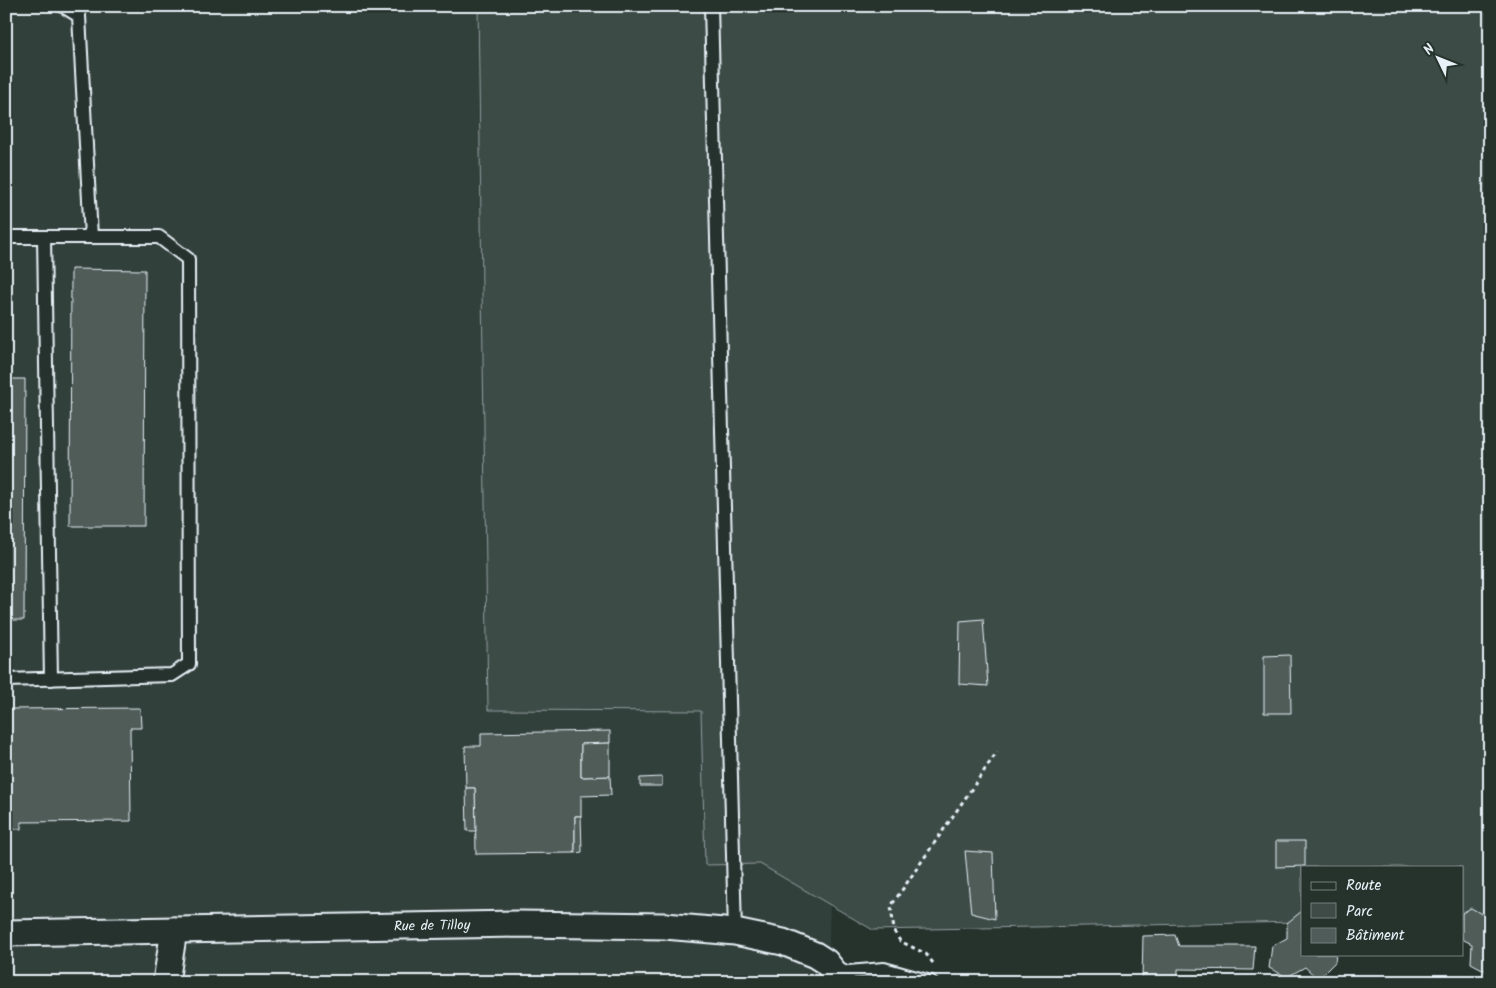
<svg xmlns="http://www.w3.org/2000/svg" width="1496" height="988" font-family="Kalam,sans-serif">
<rect width="100%" height="100%" fill="#26332d"/>
<filter id="ink" filterUnits="userSpaceOnUse"><feTurbulence type="fractalNoise" baseFrequency=".02" numOctaves="2"/><feDisplacementMap in="SourceGraphic" scale="10" xChannelSelector="R" yChannelSelector="G"/><feConvolveMatrix kernelMatrix="1 2 1 2 8 2 1 2 1" color-interpolation-filters="sRGB"/></filter>
<g filter="url(#ink)">
<polygon fill="#333f3a" points="6,6 852,6 828,982 6,982"/>
<polygon fill="#3e4b47" stroke="#939ea0" points="478,6 1490,6 1490,918 1462,919 1462,867 1302,867 1302,922 873,930 760,864 705,865 701,711 488,710"/>
<g fill="#505c59" stroke="#e8f1f8">
<polygon points="71,269 145,270 144,526 70,526"/>
<polygon points="6,379 25,379 24,620 6,620"/>
<polygon points="983,619 988,686 959,684 960,621"/>
<polygon points="1290,655 1291,713 1264,713 1264,656"/>
<polygon points="140,708 141,728 130,728 131,821 21,822 21,829 6,829 6,709"/>
<polygon points="610,731 610,743 581,744 581,777 610,776 611,795 581,796 581,816 575,816 575,853 476,854 475,788 466,788 465,746 481,746 481,733"/>
<polygon points="610,743 610,776 581,777 581,744"/>
<polygon points="662,777 662,786 640,786 640,778"/>
<polygon points="466,788 475,788 476,831 467,831"/>
<polygon points="575,816 581,816 582,852 575,853"/>
<polygon points="1276,841 1305,841 1305,866 1276,867"/>
<polygon points="965,851 993,853 995,919 971,913"/>
<polygon points="1471,908 1487,917 1485,933 1490,936 1490,970 1488,972 1471,963 1472,944 1462,939 1462,913"/>
<polygon points="1302,911 1302,954 1336,954 1335,962 1318,979 1305,967 1287,977 1269,968 1272,946 1287,938 1287,923"/>
<polygon points="1175,935 1179,946 1255,946 1253,970 1178,969 1178,977 1142,979 1143,936"/>
</g>
<g fill="none" stroke-linecap="round" stroke-linejoin="round">
<g stroke="#e8f1f8" stroke-width="16">
<g id="lane">
<polyline points="63,6 79,16 91,237"/>
<polyline points="711,6 735,932"/>
<polyline points="6,237 159,237 188,259 189,664 172,675 6,680"/>
<polyline points="44,237 51,679"/>
<polyline points="836,973 884,969 931,982"/>
</g>
</g>
<g stroke="#e8f1f8" stroke-width="29">
<g id="street">
<polyline points="6,933 518,924 665,926 735,932 783,942 815,955 826,962 842,982"/>
<polyline points="166,982 174,930"/>
</g>
</g>
<polyline stroke="#e8f1f8" stroke-width="3" stroke-dasharray="4 4" stroke-linecap="butt" points="933,963 926,954 900,941 894,931 891,906 997,752"/>
<use href="#lane" stroke="#26332d" stroke-width="12"/>
<use href="#street" stroke="#26332d" stroke-width="25"/>
</g>
</g>
<g text-anchor="middle" dominant-baseline="central" stroke-width="5" stroke-linejoin="round" paint-order="stroke">
<g font-size="14" fill="#e8f1f8" stroke="#26332d">
<text transform="translate(432 926) rotate(-1)">Rue de Tilloy</text>
</g>
</g>
<rect width="1496" height="988" fill="none" stroke="#26332d" stroke-width="25"/>
<rect x="12" y="12" width="1471" height="963" fill="none" stroke="#e8f1f8" stroke-width="2" filter="url(#ink)"/>
<rect x="1301" y="866" width="162" height="90" fill="#26332d" stroke="#747f7e"/>
<rect x="1311" y="882" width="25" height="8" fill="#26332d" stroke="#747f7e"/>
<text x="1346" y="890" font-size="15" fill="#e8f1f8">Route</text>
<rect x="1311" y="903" width="25" height="15" fill="#3e4b47" stroke="#747f7e"/>
<text x="1346" y="916" font-size="15" fill="#e8f1f8">Parc</text>
<rect x="1311" y="928" width="25" height="15" fill="#505c59" stroke="#747f7e"/>
<text x="1346" y="940" font-size="15" fill="#e8f1f8">Bâtiment</text>
<g transform="translate(1438 58) rotate(313)" stroke="#26332d" stroke-width="4" paint-order="stroke">
<path d="M0-4L9 19L0 12L-9 19Z" fill="#e8f1f8"/>
<text y="-8" font-size="14" font-weight="bold" text-anchor="middle" fill="#e8f1f8">N</text>
</g>
</svg>
